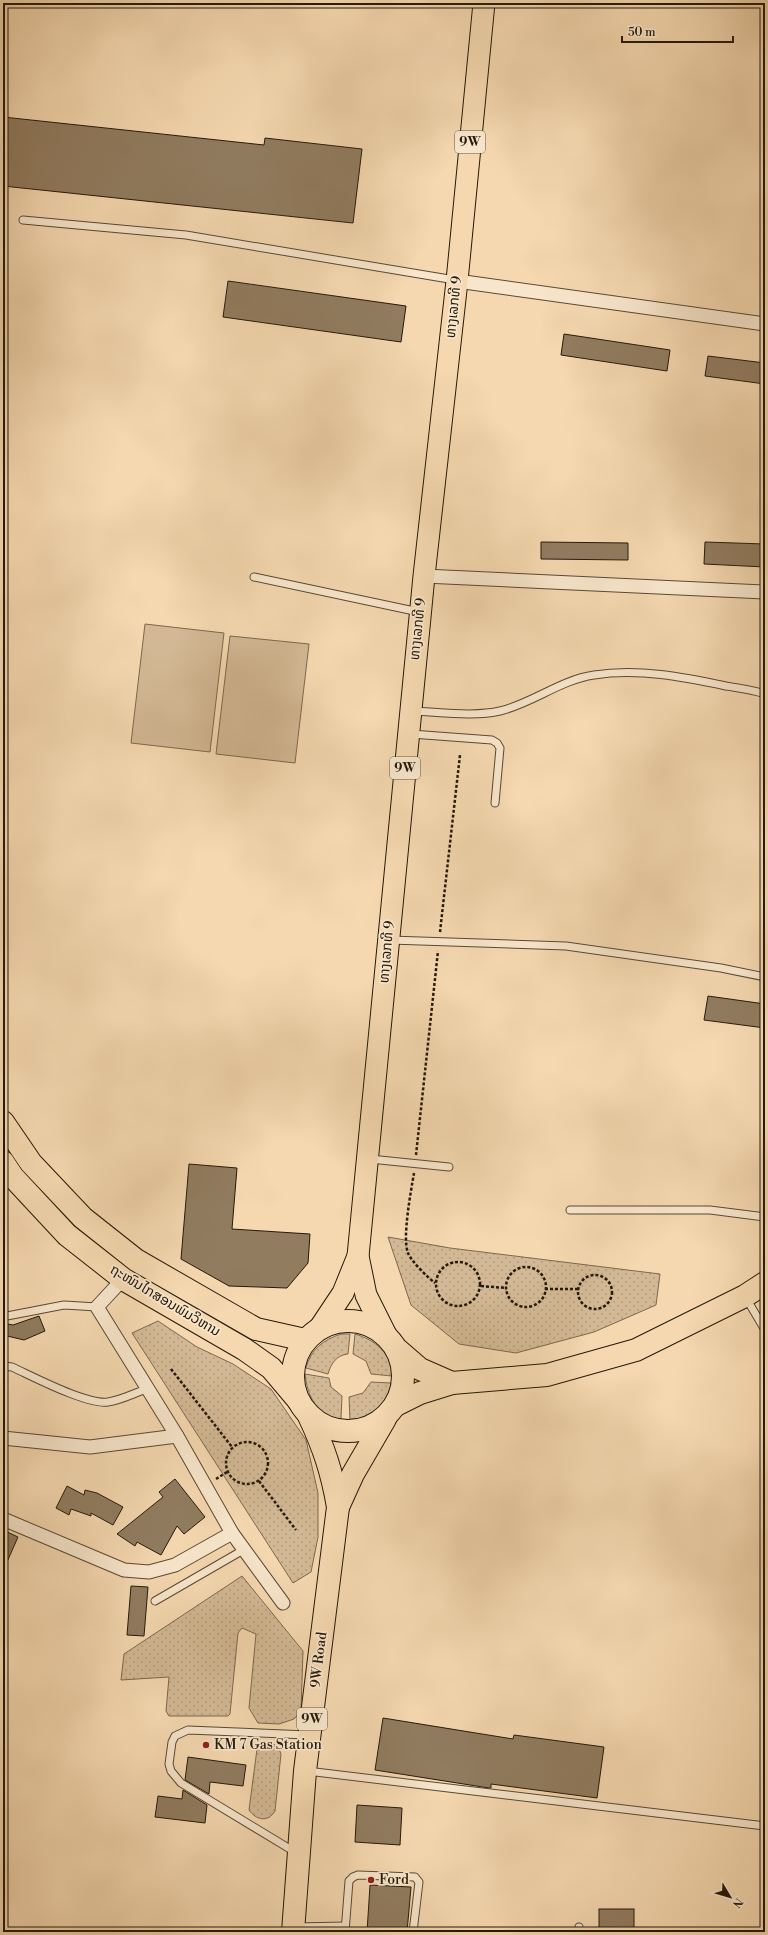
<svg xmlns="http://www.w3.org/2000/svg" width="768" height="1935" font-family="'Libre Bodoni','Noto Sans Lao',serif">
<defs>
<pattern id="grass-dots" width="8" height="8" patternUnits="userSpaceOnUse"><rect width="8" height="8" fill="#d2b894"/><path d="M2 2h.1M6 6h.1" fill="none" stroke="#b49e7e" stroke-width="1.8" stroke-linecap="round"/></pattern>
</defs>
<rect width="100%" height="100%" fill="#f5d8b0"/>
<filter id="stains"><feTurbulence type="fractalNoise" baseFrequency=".005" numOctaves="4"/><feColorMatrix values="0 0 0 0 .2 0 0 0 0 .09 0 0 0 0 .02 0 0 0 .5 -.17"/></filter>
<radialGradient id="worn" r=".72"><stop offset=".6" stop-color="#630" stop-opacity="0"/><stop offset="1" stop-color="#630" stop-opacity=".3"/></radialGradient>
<g fill="url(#grass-dots)" stroke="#7c684e">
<polygon points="388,1237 450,1248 660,1274 656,1305 594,1332 516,1353 459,1344 411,1305"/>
<polygon points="158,1321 197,1347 233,1364 271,1389 306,1440 318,1493 318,1537 311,1572 293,1583 132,1333"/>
<path d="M341,1334H350L348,1354C337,1355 331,1363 328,1374L306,1368C311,1349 323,1340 341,1334Z"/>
<path d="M355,1334C375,1340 392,1353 392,1376L371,1374L366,1361L353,1354Z"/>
<path d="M305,1374L329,1378L331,1387L342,1396L341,1419C317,1417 307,1395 305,1374Z"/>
<path d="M371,1382L391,1383C389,1405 370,1416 350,1421L349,1397L363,1393Z"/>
<polygon points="242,1576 303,1651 301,1711 294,1719 279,1724 258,1723 249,1708 256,1634 242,1628 238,1633 230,1714 228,1716 169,1716 166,1711 169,1677 121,1680 124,1654"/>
<path d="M264,1743C273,1742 278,1745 281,1754L275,1811C268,1823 256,1820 249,1810L257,1749Z"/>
</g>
<g fill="#d2b894" stroke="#7c684e">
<polygon points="145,624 224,633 210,752 131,743"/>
<polygon points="230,636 309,644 295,763 216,754"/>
</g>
<g fill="#917c60" stroke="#251909">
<polygon points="3,117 264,145 265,138 362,149 353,223 3,186"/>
<polygon points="228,281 406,306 401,342 223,317"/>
<polygon points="564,334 670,350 667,371 561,355"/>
<polygon points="708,356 765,363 765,384 705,376"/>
<polygon points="541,542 628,543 628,560 541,559"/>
<polygon points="705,542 765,544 765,567 704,564"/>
<polygon points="708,996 765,1004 765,1028 704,1020"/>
<polygon points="189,1164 237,1168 232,1229 310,1234 308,1263 287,1288 229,1286 181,1259"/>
<polygon points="39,1316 45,1331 24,1340 3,1335 3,1323 13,1325"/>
<polygon points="175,1479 205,1517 184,1534 177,1526 161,1555 137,1542 135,1546 117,1534 163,1497 159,1492"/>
<polygon points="67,1486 84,1495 85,1490 97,1493 123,1507 113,1525 91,1513 91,1516 71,1509 69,1515 56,1508"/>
<polygon points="3,1530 18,1537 3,1571"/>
<polygon points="131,1586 148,1587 144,1636 127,1635"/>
<polygon points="383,1718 513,1739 514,1735 604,1747 597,1798 491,1784 491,1788 489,1788 375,1770"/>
<polygon points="188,1757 246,1765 243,1786 210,1782 209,1794 185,1780"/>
<polygon points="183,1790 207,1805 205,1823 155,1817 158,1796 182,1799"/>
<polygon points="357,1805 402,1808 400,1845 355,1842"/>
<polygon points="370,1885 411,1887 407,1932 367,1932"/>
<rect x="599" y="1909" width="35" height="23"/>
</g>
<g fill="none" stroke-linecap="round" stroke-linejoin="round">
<g stroke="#594933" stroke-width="9">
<g id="lane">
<polyline points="23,220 186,235 455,280"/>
<polyline points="254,577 419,612"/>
<path d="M412,711C439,712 475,717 500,711C533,703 560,680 594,675C638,668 684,677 726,686C739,688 753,690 765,694"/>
<polyline points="411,734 492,740 497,743 500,748 495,803"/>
<polyline points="390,940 566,946 721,968 765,977"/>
<polyline points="370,1159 449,1167"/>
<polyline points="570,1210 710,1210 765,1217"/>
<polyline points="746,1298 765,1330"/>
<polyline points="7,1316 64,1305 97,1307"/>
<path d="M3,1366L12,1367C34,1377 87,1405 108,1402C122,1400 134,1393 147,1389"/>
<polyline points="155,1601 245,1549"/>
<polyline points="307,1771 765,1826"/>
<polyline points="295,1852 181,1783 171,1771 169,1764 172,1742 175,1736 188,1730 308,1735"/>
<polyline points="295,1927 345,1926"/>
<polyline points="345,1932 349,1881 353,1877 358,1875 415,1877 419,1882 413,1932"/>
<polyline points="579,1932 579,1927"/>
</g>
</g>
<g stroke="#594933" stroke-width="15">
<g id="street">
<polyline points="457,281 765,324"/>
<polyline points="424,576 765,592"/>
<polyline points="123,1279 97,1307 177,1436 232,1533 283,1603"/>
<polyline points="3,1438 90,1447 177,1436"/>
<polyline points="3,1519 124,1570 149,1572 175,1565 232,1533"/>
</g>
</g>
<g stroke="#251909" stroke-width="23">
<g id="primary">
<polyline points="319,1329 343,1293 358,1256"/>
<polyline points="386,1335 366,1295 358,1256 424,576 457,281 484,3"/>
</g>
</g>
<g stroke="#251909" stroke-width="24">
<g id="highway">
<polyline points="3,1122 31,1163 83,1218 136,1260 256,1329 305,1340"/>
<polyline points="3,1162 13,1177 67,1235 123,1279 244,1349 271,1368 298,1400"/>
<circle cx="348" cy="1376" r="55"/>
<polyline points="398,1350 420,1369 452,1383"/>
<polyline points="396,1405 420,1393 452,1383 547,1375 636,1350 745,1296 765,1283"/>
<polyline points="338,1507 353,1474 385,1419"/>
<path d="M293,1932L305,1771L338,1507C332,1472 324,1448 309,1416"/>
</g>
</g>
<g stroke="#251909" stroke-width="2.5" stroke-dasharray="3 2" stroke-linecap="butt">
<polyline points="440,932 460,755"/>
<polyline points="416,1155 438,951"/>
<path d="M414,1173C411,1191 402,1238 408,1253C412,1262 427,1277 435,1283"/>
<circle cx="458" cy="1284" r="22"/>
<circle cx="526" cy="1287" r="20"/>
<circle cx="595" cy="1292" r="17"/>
<polyline points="481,1286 506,1288"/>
<polyline points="545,1289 578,1289"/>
<polyline points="171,1369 232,1447"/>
<circle cx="247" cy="1463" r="21"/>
<polyline points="216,1479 227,1472"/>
<polyline points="259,1481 296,1530"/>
</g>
<use href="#lane" stroke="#f8e6cc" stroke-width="7"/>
<use href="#street" stroke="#f8e6cc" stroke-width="13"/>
<use href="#primary" stroke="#f5d8b0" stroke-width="21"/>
<use href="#highway" stroke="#f5d8b0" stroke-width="22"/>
</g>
<g fill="#8f2418" stroke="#f8e6cc" stroke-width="1.5">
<circle cx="206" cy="1745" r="4"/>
<circle cx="371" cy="1880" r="4"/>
</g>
<g text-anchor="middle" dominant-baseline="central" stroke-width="3.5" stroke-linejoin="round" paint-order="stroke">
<g fill="#f8e6cc" stroke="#645644" stroke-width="1">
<rect x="455" y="131" width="30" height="22" rx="3"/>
<rect x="390" y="757" width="30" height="22" rx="3"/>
<rect x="297" y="1708" width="30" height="22" rx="3"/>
</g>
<g font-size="13" font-weight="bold" fill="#251909">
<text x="470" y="142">9W</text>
<text x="405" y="768">9W</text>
<text x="312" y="1719">9W</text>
</g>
<g font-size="14" fill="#251909" stroke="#f8e6cc">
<text transform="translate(454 307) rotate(-84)">ທາງເລກທີ 9</text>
<text transform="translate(418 629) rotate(-84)">ທາງເລກທີ 9</text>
<text transform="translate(387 952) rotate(-85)">ທາງເລກທີ 9</text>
<text transform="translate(165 1301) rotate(31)">ຖະໜົນໄກສອນພົມວິຫານ</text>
<text transform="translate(319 1660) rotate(-83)">9W Road</text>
</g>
<g font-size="14" fill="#251909" stroke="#f8e6cc" text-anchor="start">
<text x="214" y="1745">KM 7 Gas Station</text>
<text x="379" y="1880">Ford</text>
</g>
</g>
<rect width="768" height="1935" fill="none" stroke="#f5d8b0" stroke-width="16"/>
<rect x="4" y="4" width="760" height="1927" fill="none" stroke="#251909" stroke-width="2"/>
<rect x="8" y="8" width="752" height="1919" fill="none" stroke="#251909"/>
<g transform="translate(730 1897) rotate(128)" stroke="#f8e6cc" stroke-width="3" paint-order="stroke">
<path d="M0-3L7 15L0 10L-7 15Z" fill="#251909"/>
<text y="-6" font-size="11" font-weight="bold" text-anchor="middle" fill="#251909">N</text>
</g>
<path d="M622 36v6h111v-6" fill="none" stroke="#251909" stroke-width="2"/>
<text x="628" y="36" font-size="12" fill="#251909" stroke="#f8e6cc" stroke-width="3" paint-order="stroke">50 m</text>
<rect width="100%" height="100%" filter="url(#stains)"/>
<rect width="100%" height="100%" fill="url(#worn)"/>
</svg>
